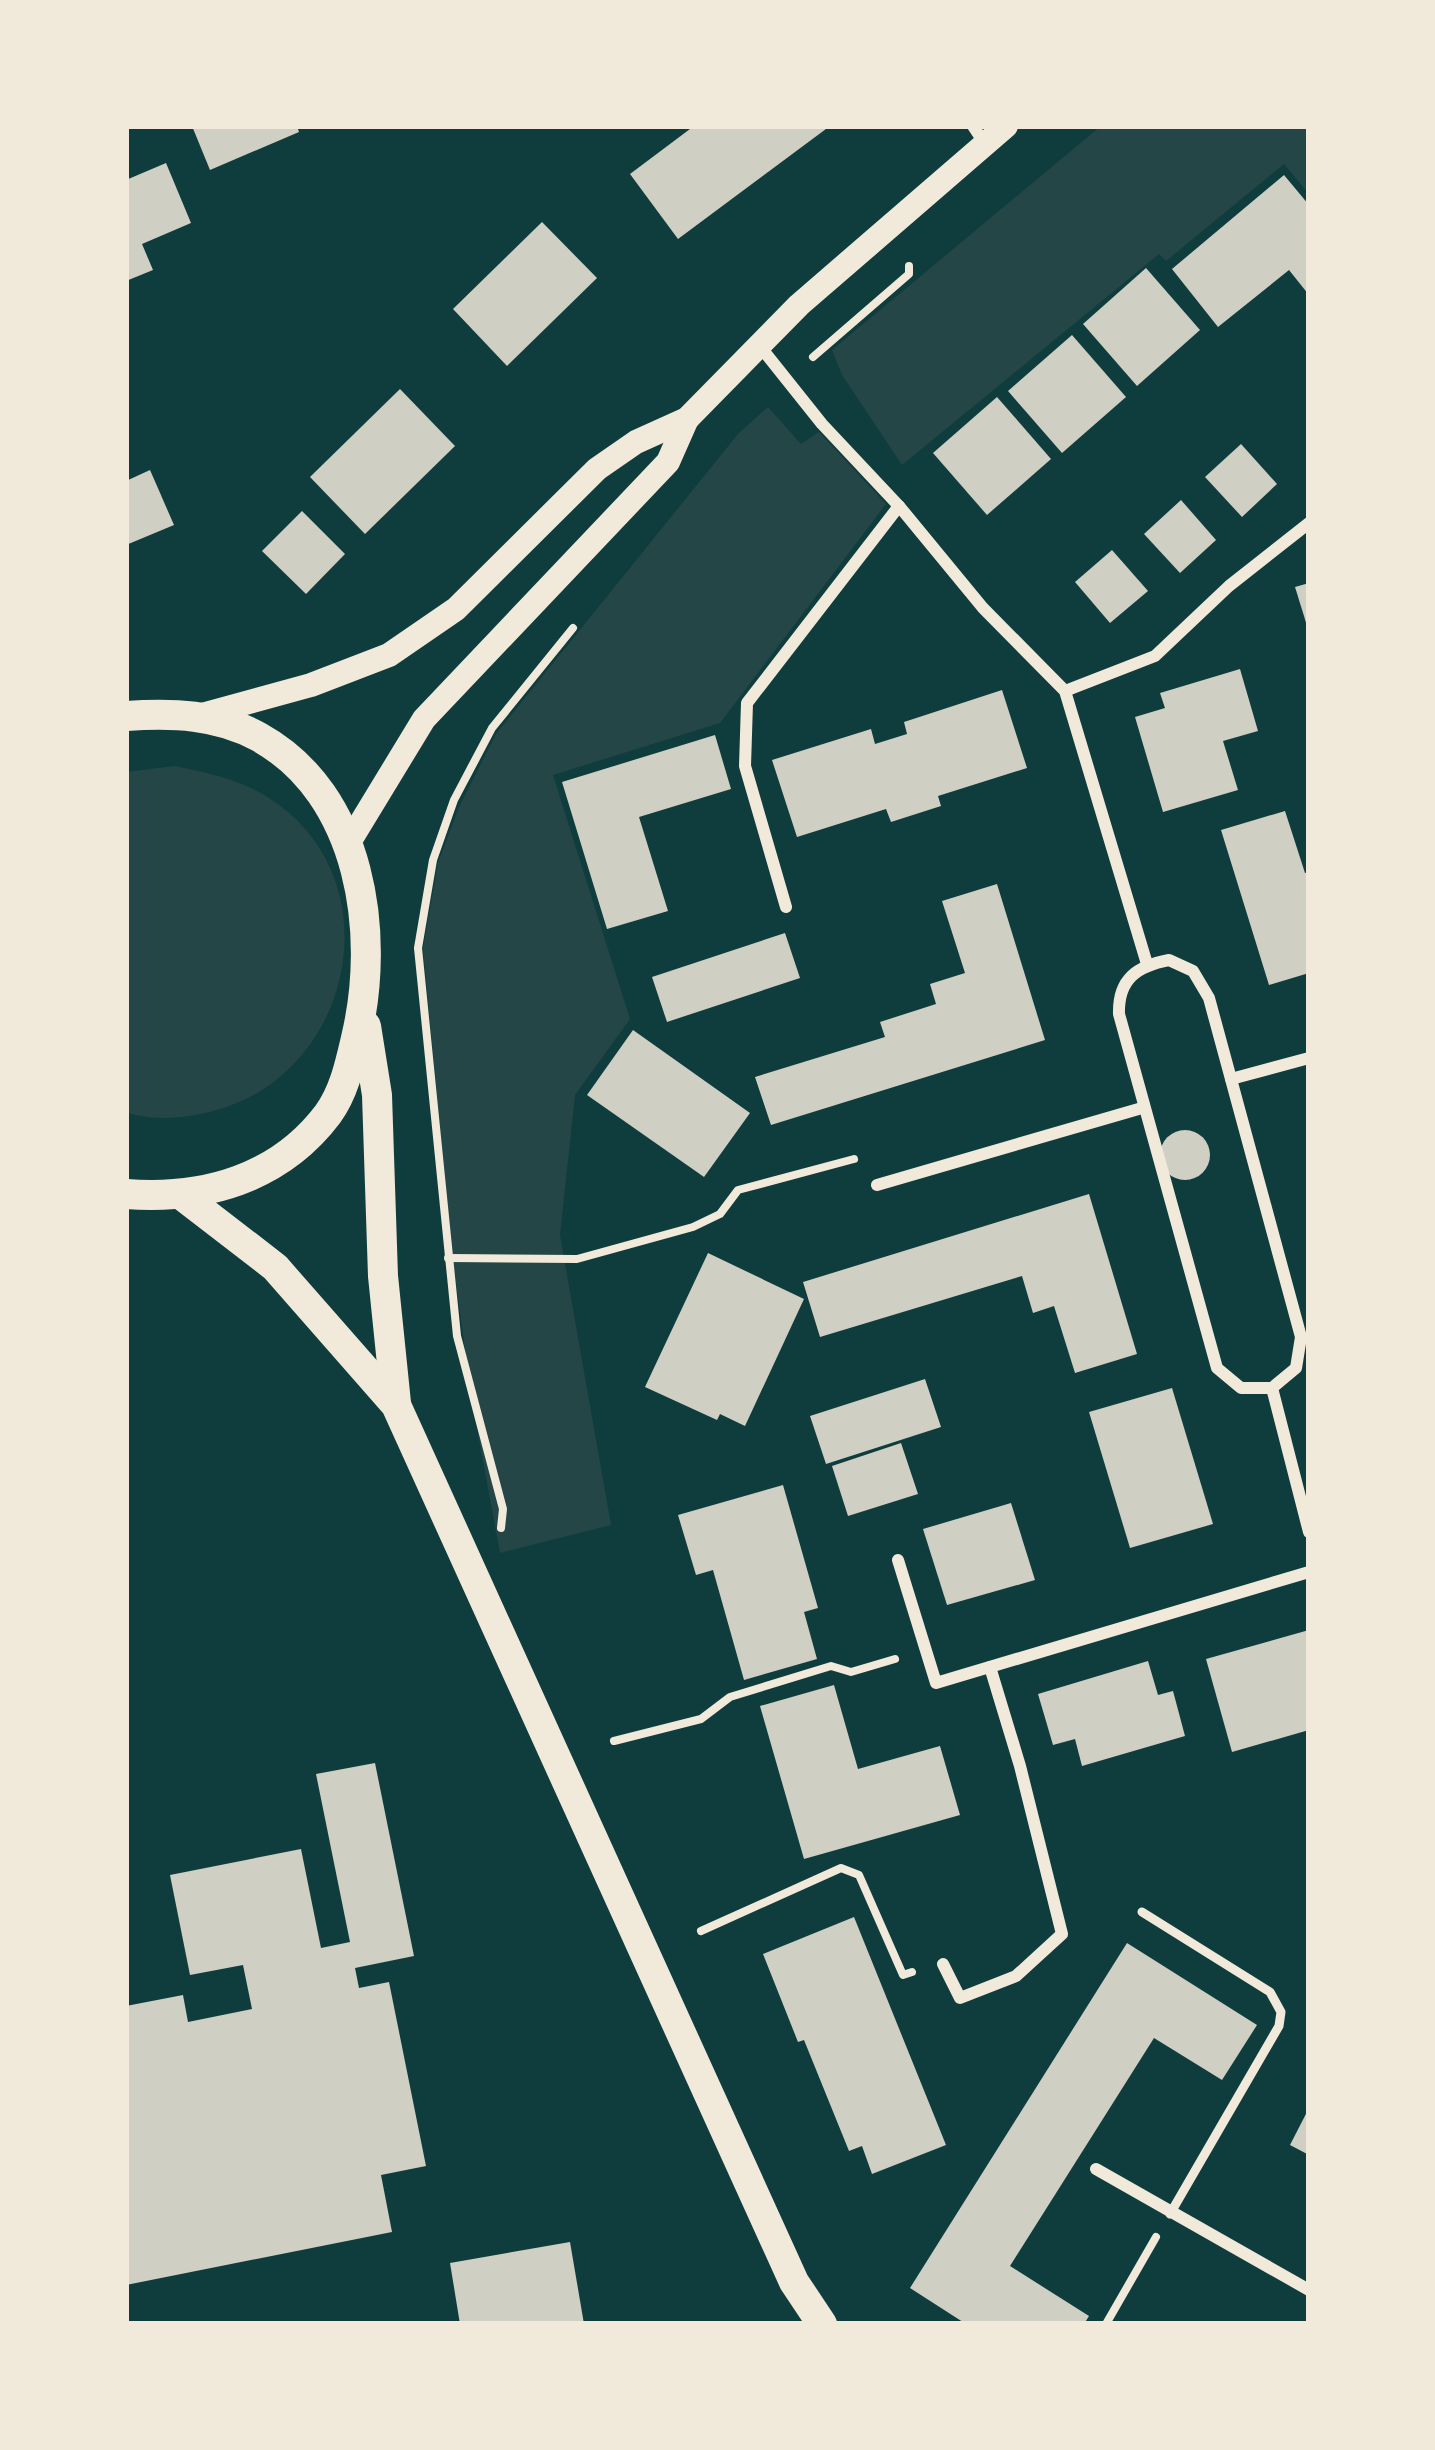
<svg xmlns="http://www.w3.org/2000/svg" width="1435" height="2450" font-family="Merriweather,serif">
<rect width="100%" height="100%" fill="#0f3d3e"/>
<g fill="#244646">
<polygon points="1101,126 1309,126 1309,194 1284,164 1166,261 1159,254 902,465 842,375 832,350"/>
<polygon points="768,407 801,444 819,432 886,504 720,723 553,775 630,1019 575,1095 560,1235 611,1525 500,1553 472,1401 452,1252 423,948 438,863 459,807 496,734 738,434"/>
<path d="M174,766C209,773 239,779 269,798C394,878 355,1071 217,1110C188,1118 154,1122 126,1112V772Z"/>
</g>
<g fill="#cfcfc3">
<polygon points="192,126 297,126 299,132 210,170"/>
<polygon points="694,126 830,126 678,239 630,174"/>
<polygon points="166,163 191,223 142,244 153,270 126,281 126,180"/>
<polygon points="1284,175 1309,205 1309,295 1289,270 1218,327 1172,269"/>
<polygon points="542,222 597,278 507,366 453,309"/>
<polygon points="1146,268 1200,330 1137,386 1083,324"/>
<polygon points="1072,335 1126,397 1062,453 1008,391"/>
<polygon points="400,389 455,446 365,534 310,477"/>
<polygon points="997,397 1051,459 987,515 933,453"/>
<polygon points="1241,444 1277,484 1242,517 1205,477"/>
<polygon points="150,470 174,525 126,545 126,481"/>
<polygon points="1181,500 1216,540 1180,573 1144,534"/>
<polygon points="302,511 345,554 306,594 262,551"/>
<polygon points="1112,550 1148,591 1110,623 1075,582"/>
<polygon points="1309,583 1309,629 1308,629 1295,587"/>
<polygon points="1240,669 1258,731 1223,741 1238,790 1163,812 1135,717 1165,708 1160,693"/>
<polygon points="1002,690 1027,768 938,796 941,806 891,822 886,809 797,837 772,760 871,729 875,744 907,734 904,722"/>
<polygon points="715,735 731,789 639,817 668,911 607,929 562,782"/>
<polygon points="1285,811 1305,873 1309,872 1309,973 1269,985 1221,830"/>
<polygon points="997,884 1045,1040 771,1125 755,1077 885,1037 880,1022 936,1004 930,984 965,973 942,901"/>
<polygon points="785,933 800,978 667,1022 652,977"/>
<polygon points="633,1030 750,1113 704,1177 587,1095"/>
<circle cx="1185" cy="1155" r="25"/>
<polygon points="1089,1194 1137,1354 1075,1373 1054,1306 1033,1313 1022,1276 820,1337 803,1282"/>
<polygon points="708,1253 804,1299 745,1426 720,1414 717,1420 645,1387"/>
<polygon points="925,1379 941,1427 826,1464 810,1416"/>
<polygon points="1172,1388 1213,1524 1130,1548 1089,1412"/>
<polygon points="901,1443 918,1494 848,1516 832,1466"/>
<polygon points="783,1485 818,1608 804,1612 817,1659 744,1680 713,1570 696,1575 678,1515"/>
<polygon points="1011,1503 1035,1580 947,1605 923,1529"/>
<polygon points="1309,1630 1309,1730 1232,1752 1206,1659"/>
<polygon points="1148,1661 1158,1695 1173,1691 1185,1736 1082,1766 1075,1739 1053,1745 1038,1694"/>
<polygon points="834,1685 858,1769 940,1746 960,1815 804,1859 760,1706"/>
<polygon points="375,1763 414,1956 355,1968 359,1988 389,1982 426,2166 381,2175 392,2232 126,2285 126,2006 183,1995 188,2022 252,2009 243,1965 190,1975 170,1875 301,1849 321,1948 350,1942 316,1774"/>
<polygon points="854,1917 946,2145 872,2174 862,2146 849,2151 804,2040 798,2042 763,1954"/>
<polygon points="1127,1943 1257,2025 1222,2080 1154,2038 1010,2266 1089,2316 1084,2324 966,2324 910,2288"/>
<polygon points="1309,2108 1309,2155 1290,2145"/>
<polygon points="570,2242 584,2324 460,2324 450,2263"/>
</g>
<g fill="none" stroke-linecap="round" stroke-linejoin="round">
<g stroke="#f1e9da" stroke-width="8">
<polyline points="813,357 909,274 909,266"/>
<polyline points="448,1258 577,1259 693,1227 720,1214 738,1190 854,1159"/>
<polyline points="501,1528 503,1509 457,1336 418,948 433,860 454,800 492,728 573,628"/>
<polyline points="614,1741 701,1719 730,1697 831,1666 851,1672 895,1659"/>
<polyline points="701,1931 841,1868 859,1875 903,1975 912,1972"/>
<polyline points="1106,2324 1156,2237"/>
</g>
<polyline stroke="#f1e9da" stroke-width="9" points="1142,1912 1270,1992 1281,2012 1279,2026 1170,2214"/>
<g stroke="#f1e9da" stroke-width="12">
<polyline points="973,126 985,144"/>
<polyline points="759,345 822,424 899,506 983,608 1065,691 1147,964"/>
<polyline points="1065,691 1155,656 1229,586 1309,523"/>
<polyline points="786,907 745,766 747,703 899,506"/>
<path d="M1169,960L1193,971L1209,998L1301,1337L1296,1368L1272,1388H1241L1217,1368L1119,1014C1118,979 1137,966 1169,960Z"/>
<polyline points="1231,1079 1309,1058"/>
<polyline points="877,1185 1142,1108"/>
<polyline points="1272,1388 1309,1532"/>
<polyline points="898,1560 936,1683 1309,1572"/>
<polyline points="943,1964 960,1998 1016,1976 1062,1934 1020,1766 990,1667"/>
<polyline points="1096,2169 1309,2290"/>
</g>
<g stroke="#f1e9da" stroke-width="24">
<polyline points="198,716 311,685 389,655 456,609 597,469 636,442 687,419 799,305 1006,126"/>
<polyline points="348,844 424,719 668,462 687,419"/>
</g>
<g stroke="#f1e9da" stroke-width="30">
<path d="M126,716C172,713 218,714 259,737C362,794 381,934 356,1038C350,1064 344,1092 328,1114C279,1179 204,1200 126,1194"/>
<polyline points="366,1026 377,1095 383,1276 396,1403"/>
<polyline points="183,1196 275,1267 396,1405 794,2282 822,2324"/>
</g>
</g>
<rect width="1435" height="2450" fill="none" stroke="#f1e9da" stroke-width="258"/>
</svg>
